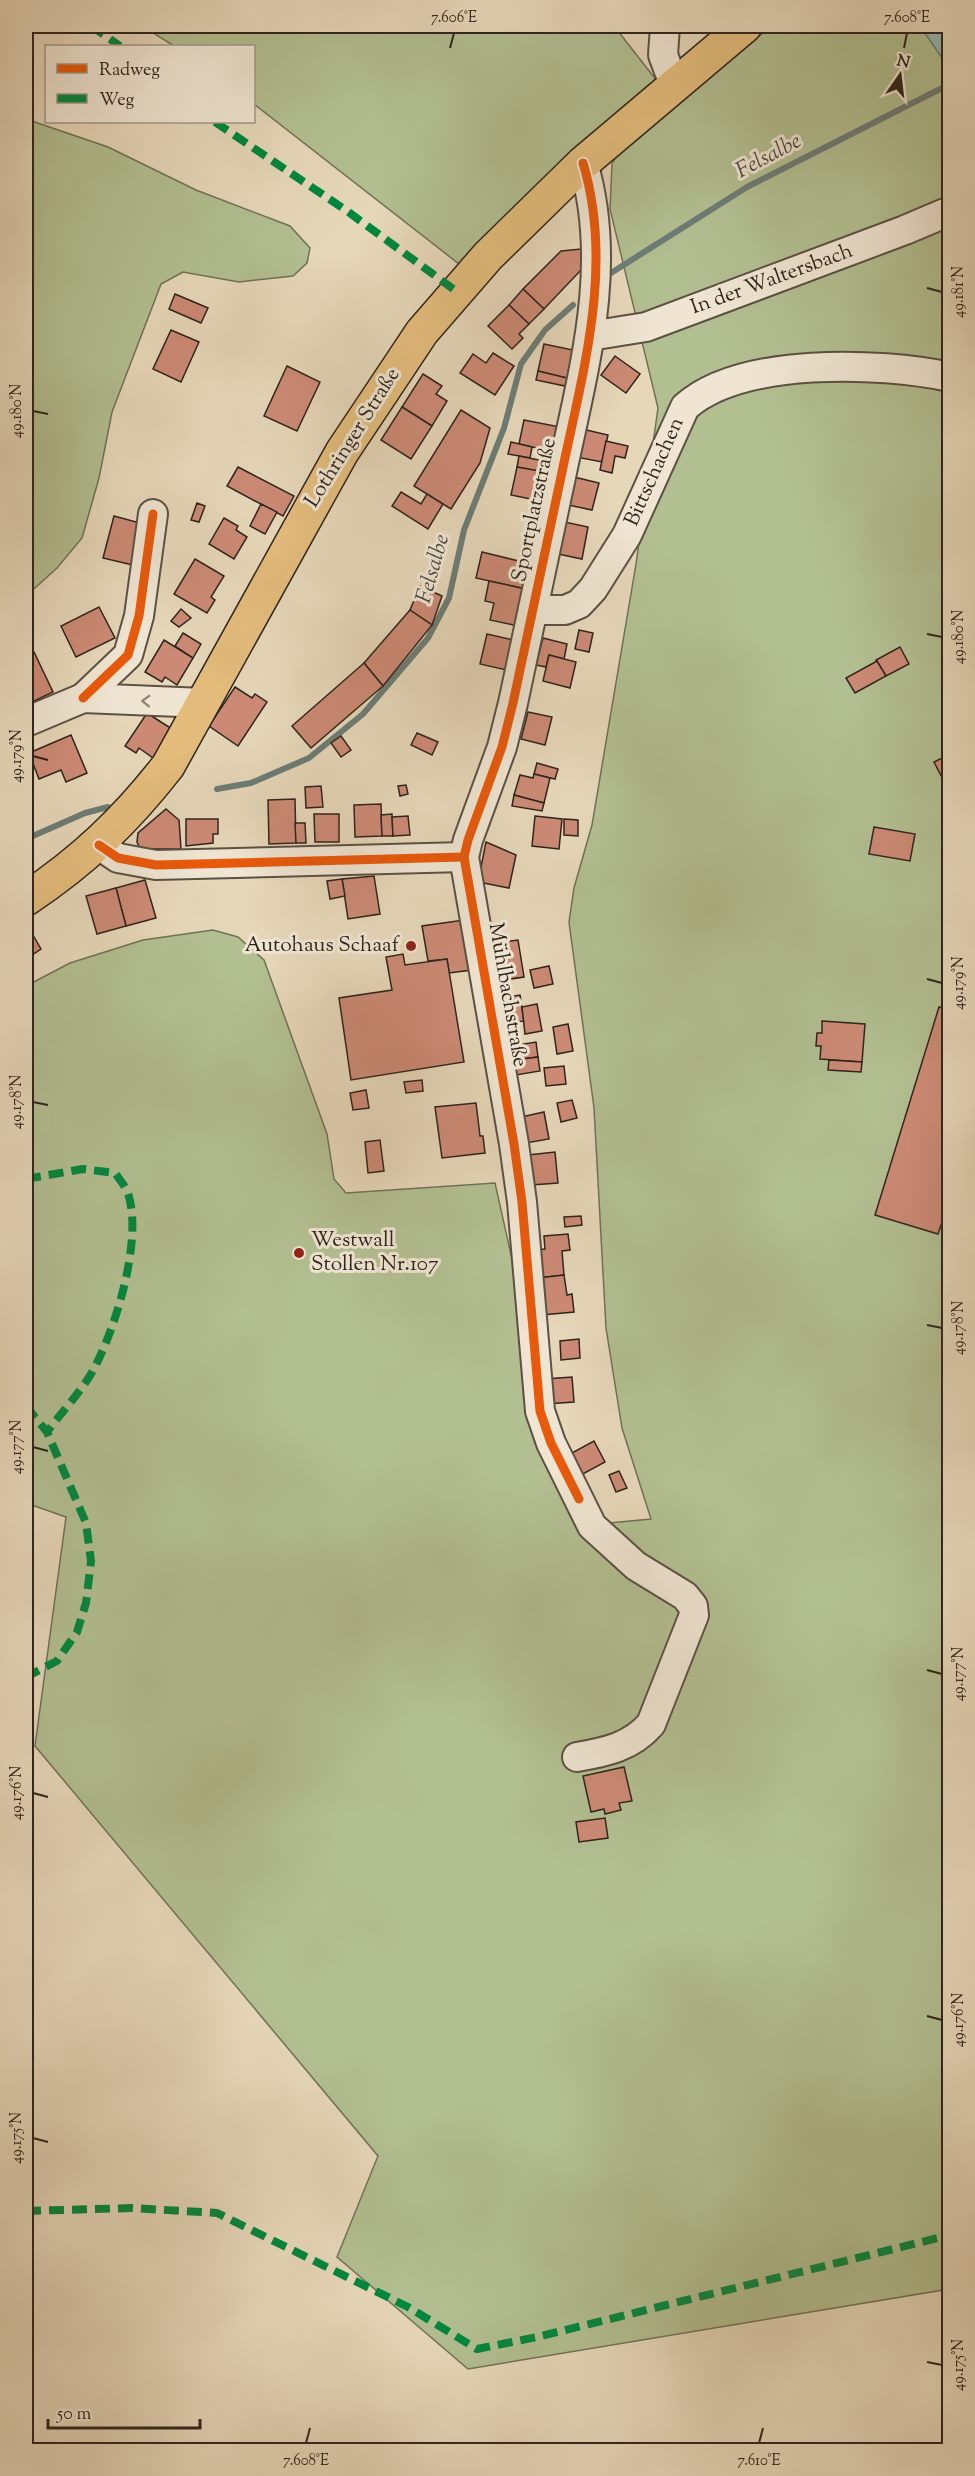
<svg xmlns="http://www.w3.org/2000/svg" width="975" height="2476" font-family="'Sorts Mill Goudy',serif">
<rect width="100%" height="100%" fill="#e6d7b9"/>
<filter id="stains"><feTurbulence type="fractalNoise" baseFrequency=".00333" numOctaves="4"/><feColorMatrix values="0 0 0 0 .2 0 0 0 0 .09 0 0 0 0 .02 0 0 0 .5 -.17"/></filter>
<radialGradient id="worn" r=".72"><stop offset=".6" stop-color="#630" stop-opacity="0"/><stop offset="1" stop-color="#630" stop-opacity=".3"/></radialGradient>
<g fill="#b2bf91" stroke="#707257" stroke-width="1.5">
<polygon points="142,26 614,26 657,81 459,264 254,104 254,46 174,46"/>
<polygon points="771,26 949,26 949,2289 468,2369 337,2257 378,2156 35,1746 66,1517 26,1503 26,986 70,963 143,940 213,930 238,937 264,960 327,1134 334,1179 346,1193 495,1183 514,1268 551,1473 609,1523 651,1519 622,1428 606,1328 594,1108 569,922 574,888 592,825 636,564 658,408 610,209 612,164 616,157"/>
<polygon points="26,119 108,147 196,190 290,226 310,248 307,263 293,276 239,282 183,272 161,284 112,412 99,478 82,538 57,568 26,596"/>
</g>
<polygon fill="#96b9b1" stroke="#6c7d76" stroke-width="1.5" points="920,26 949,26 949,68"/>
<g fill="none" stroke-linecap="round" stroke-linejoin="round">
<g stroke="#6c7d76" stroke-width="6">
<polyline points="611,273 747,187 950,84"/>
<polyline points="217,789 251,783 309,758 363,714 428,638 449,598 464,530 504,428 521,364 545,330 573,305"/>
<polyline points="26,839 85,813 108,807"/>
</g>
</g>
<g fill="#cc8a75" stroke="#2e241d" stroke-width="1.5">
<polygon points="581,249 581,270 544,309 523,289 561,251"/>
<polygon points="523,289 544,309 529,324 509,305"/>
<polygon points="175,294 208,308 201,323 169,309"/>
<polygon points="509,305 529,324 519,334 523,338 512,349 488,326"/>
<polygon points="171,330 199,342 181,382 153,369"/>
<polygon points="544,344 573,350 567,378 538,371"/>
<polygon points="493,353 514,366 495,395 460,373 473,354 486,363"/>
<polygon points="615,356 640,374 626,393 601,375"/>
<polygon points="287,366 320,382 297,431 264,416"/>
<polygon points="538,371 567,378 565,386 536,380"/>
<polygon points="423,374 442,386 436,394 447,401 432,426 402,407"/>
<polygon points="402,407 432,426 411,459 381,440"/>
<polygon points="461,410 490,428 480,463 451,509 414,486"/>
<polygon points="524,420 560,427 555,452 519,444"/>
<polygon points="582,429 608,435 602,462 576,457"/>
<polygon points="606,441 628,446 625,458 615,456 612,473 600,470"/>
<polygon points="511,442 532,447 530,458 508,454"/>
<polygon points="519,456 549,462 547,473 517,467"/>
<polygon points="238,467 294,496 283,516 227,486"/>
<polygon points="517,467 551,473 545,502 511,495"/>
<polygon points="574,477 599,483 592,510 568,505"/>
<polygon points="401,492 421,504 427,494 443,504 428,529 392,506"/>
<polygon points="197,503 205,506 199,522 191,520"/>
<polygon points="261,504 277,512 265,534 250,526"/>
<polygon points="114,516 140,523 137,566 103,558"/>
<polygon points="224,518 238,526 236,530 247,537 234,559 209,544"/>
<polygon points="560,521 588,527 582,559 553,553"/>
<polygon points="482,552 531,564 526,589 476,578"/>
<polygon points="195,559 224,576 211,597 215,600 207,613 174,594"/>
<polygon points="489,581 526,589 518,626 490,620 494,603 485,601"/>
<polygon points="420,586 442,596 432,625 410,610"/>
<polygon points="99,607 115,638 76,657 61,626"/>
<polygon points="181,609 191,618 179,627 171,621"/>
<polygon points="410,610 432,625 383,686 364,663"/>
<polygon points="579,630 593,633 589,652 575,649"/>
<polygon points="183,633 201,644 193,658 175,646"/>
<polygon points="487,634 518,641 511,671 480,664"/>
<polygon points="543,638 567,644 564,659 549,655 546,667 536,665"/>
<polygon points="164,640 193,658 177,685 165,677 162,682 145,672"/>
<polygon points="900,647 909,664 886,676 876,660"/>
<polygon points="34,652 53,692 26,705 26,656"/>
<polygon points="549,655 576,662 570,688 543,681"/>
<polygon points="877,661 886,676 855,693 846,678"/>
<polygon points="364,663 383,686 311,748 292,726"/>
<polygon points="235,687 252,698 255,694 267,702 238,746 209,726"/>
<polygon points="528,712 552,717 545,745 521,739"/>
<polygon points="147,713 172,729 153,758 139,748 136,753 125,746"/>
<polygon points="417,733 438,742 432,755 411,745"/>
<polygon points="71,735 87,773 66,782 61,770 39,779 29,753"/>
<polygon points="341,736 351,750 341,757 331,743"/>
<polygon points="950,754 950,793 934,762"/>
<polygon points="537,763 558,769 555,779 534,774"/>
<polygon points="534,774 550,778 544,803 514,795 520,775 533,778"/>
<polygon points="406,785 408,794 400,796 398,786"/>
<polygon points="321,786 323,807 306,808 305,787"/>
<polygon points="514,795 544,803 542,811 512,806"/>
<polygon points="295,799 296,843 269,844 268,800"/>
<polygon points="381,804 382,836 355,837 354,805"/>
<polygon points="166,809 179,820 181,849 140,849 137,842 138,833"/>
<polygon points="314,814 339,814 339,842 315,842"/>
<polygon points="392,814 393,836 382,836 381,815"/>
<polygon points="408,816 410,835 393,836 392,817"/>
<polygon points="535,816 562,819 559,849 532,846"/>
<polygon points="186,819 218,819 218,834 213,834 213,843 186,846"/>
<polygon points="564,819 578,820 578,836 564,835"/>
<polygon points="295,823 305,823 306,843 296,843"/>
<polygon points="874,827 915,834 910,861 869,854"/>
<polygon points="486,842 516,855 509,888 478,882"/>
<polygon points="374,876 380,914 348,919 342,879"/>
<polygon points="342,879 345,896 330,899 327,881"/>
<polygon points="145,880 156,918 126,926 116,888"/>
<polygon points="116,888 126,926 97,934 86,896"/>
<polygon points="464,920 472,970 449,973 447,959 428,961 422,926"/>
<polygon points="26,923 41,949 26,959"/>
<polygon points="518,940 524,977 497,981 492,943"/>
<polygon points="403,954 405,965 447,959 464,1062 351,1080 339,998 392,990 386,957"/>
<polygon points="549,966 553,984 534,988 530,970"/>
<polygon points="520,995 524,1021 506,1024 501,998"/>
<polygon points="537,1004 542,1031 525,1034 522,1007"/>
<polygon points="939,1007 950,1010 950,1198 938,1234 875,1215"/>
<polygon points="822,1021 865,1024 862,1062 820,1059 821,1046 816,1046 817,1033 822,1033"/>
<polygon points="568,1024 573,1051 557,1054 553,1027"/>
<polygon points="536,1042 538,1057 514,1060 511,1046"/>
<polygon points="538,1057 540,1071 516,1075 514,1060"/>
<polygon points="829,1060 862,1062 861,1072 828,1070"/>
<polygon points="564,1066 566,1084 546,1086 544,1068"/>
<polygon points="422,1080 423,1091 406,1093 404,1082"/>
<polygon points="366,1090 369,1108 353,1110 350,1093"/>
<polygon points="572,1100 577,1118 561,1122 557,1103"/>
<polygon points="476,1103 480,1136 483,1136 485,1153 442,1158 435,1107"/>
<polygon points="544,1112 549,1139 526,1143 521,1117"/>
<polygon points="380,1140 384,1171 368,1173 365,1142"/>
<polygon points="555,1152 558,1183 531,1185 528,1155"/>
<polygon points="581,1216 582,1225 565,1227 564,1217"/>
<polygon points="568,1234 570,1250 562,1251 564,1275 538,1278 535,1250 545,1249 544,1236"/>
<polygon points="564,1275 567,1295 572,1294 574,1312 542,1315 538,1278"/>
<polygon points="579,1339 580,1358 561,1360 560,1341"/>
<polygon points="572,1377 574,1402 546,1404 545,1379"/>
<polygon points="594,1441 605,1462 581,1475 570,1454"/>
<polygon points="619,1471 627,1488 616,1492 609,1475"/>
<polygon points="624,1767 632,1801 619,1803 621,1810 605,1814 604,1809 591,1812 583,1776"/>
<polygon points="605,1818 608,1838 579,1842 576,1822"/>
</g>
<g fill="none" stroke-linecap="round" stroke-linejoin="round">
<g stroke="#5c5144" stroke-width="32">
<g id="minor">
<polyline points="665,26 663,55 674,84"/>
<polyline points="590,336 646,327 905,230 950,211"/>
<path d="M533,610H565L579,604L593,589L627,535L685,407C741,357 879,362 950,377"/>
<polyline points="83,698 128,655 139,616 153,514"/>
<polyline points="26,722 83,698 204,703"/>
<polyline points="99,845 118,858 156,865 464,857"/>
<path d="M577,1757C606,1752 631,1747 651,1724L694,1615L693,1606L685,1596L636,1566L592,1526L551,1443L540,1411L522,1202L514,1144L464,857L468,840L502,747L513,703C529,626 546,549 562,472C583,371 614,266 583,163"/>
</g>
</g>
<g stroke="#2e241d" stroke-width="36">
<path id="major" d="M26,899C83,861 125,821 168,766L342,452L422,332L488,256L583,163L745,26"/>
</g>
<use href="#minor" stroke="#efe5d2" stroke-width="28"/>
<use href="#major" stroke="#e3bc7c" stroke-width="33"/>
<g stroke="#00873e" stroke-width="8" stroke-dasharray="15 8" stroke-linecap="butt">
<polyline points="91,26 120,46"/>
<polyline points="660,26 663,30"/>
<polyline points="215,122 347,211 456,291"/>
<path d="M26,1179L83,1169L115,1173C120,1180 127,1188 129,1197C142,1243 115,1332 91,1374C79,1394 61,1413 47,1432"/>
<polyline points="26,1406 47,1432 86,1523 91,1561 86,1603 77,1632 57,1661 26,1677"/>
<polyline points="26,2211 132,2208 217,2213 408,2307 477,2349 537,2337 950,2235"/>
</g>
<g stroke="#efe5d2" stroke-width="13">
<g id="cycleway">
<polyline points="83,698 128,655 139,616 153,514"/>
<polyline points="99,845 118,858 156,865 464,857"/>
<path d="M579,1499L551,1443L540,1411L522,1202L514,1144L464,857L468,840L502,747L513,703C529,626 546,549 562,472C583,371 614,266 583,163"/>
</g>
</g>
<use href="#cycleway" stroke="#e8590c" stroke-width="9"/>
</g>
<defs><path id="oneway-chevron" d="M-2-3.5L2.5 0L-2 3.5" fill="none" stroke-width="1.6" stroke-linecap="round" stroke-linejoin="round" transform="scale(1.5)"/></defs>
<use stroke="#8e8478" href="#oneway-chevron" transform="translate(146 701) rotate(-178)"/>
<path fill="none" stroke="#2e241d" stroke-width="2" d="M450,48L454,33M904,48L907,33M927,288L942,292M33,411L48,414M927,634L942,637M33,756L48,760M927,979L942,983M33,1102L48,1105M927,1325L942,1328M33,1447L48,1451M927,1670L942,1674M33,1793L48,1797M927,2016L942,2020M33,2138L48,2142M927,2362L942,2365M306,2443L310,2428M759,2443L763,2428"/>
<g fill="#8f2418" stroke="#efe5d2" stroke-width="2">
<circle cx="411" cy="946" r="6"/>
<circle cx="299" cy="1253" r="6"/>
</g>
<g text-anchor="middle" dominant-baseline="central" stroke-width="6" stroke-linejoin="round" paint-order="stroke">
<g font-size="21" fill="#2e241d" stroke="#efe5d2">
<text transform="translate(772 280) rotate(-20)">In der Waltersbach</text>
<text transform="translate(353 438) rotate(-58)">Lothringer Straße</text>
<text transform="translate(655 472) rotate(-66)">Bittschachen</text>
<text transform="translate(535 510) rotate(-78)">Sportplatzstraße</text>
<text transform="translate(507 995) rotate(80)">Mühlbachstraße</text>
</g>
<g font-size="21" fill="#2e241d" stroke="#efe5d2" text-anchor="end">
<text x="399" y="946">Autohaus Schaaf</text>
<text x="311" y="1241" text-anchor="start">Westwall<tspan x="311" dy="24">Stollen Nr.107</tspan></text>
</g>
<g font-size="22" font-style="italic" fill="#484942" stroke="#efe5d2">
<text transform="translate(769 157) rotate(-28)">Felsalbe</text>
<text transform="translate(434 569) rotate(-74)">Felsalbe</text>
</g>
</g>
<rect width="975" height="2476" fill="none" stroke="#e6d7b9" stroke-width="66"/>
<rect x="45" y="45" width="210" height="78" fill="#efe5d2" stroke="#a2988a" stroke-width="1.5"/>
<rect x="57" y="64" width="30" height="9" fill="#e8590c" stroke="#a2988a" stroke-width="1.5"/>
<text x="99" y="75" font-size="18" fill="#2e241d">Radweg</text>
<rect x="57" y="94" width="30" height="9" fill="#00873e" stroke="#a2988a" stroke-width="1.5"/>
<text x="99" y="105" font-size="18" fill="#2e241d">Weg</text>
<g transform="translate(900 75) rotate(14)" stroke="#efe5d2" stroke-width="4.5" paint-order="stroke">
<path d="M0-4.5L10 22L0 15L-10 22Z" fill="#2e241d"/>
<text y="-9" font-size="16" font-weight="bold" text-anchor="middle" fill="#2e241d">N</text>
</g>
<path d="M48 2419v9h152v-9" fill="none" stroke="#2e241d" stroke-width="3"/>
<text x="57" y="2419" font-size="18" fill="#2e241d" stroke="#efe5d2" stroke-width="4.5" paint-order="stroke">50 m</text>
<rect x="33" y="33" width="909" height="2410" fill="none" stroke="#2e241d" stroke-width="2"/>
<g font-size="15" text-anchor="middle" fill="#2e241d">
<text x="454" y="22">7.606°E</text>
<text x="907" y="22">7.608°E</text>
<text transform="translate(958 292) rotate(-90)" y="5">49.181°N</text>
<text transform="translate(16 411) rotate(-90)" y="5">49.180°N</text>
<text transform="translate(958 637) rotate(-90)" y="5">49.180°N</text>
<text transform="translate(16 756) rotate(-90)" y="5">49.179°N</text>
<text transform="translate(958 983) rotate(-90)" y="5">49.179°N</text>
<text transform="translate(16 1102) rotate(-90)" y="5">49.178°N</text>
<text transform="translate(958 1328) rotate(-90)" y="5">49.178°N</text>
<text transform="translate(16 1447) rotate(-90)" y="5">49.177°N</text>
<text transform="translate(958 1674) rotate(-90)" y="5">49.177°N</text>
<text transform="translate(16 1793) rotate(-90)" y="5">49.176°N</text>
<text transform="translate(958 2020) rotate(-90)" y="5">49.176°N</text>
<text transform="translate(16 2138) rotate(-90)" y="5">49.175°N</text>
<text transform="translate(958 2365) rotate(-90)" y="5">49.175°N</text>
<text x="306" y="2465">7.608°E</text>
<text x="759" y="2465">7.610°E</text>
</g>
<rect width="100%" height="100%" filter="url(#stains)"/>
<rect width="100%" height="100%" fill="url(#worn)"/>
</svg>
